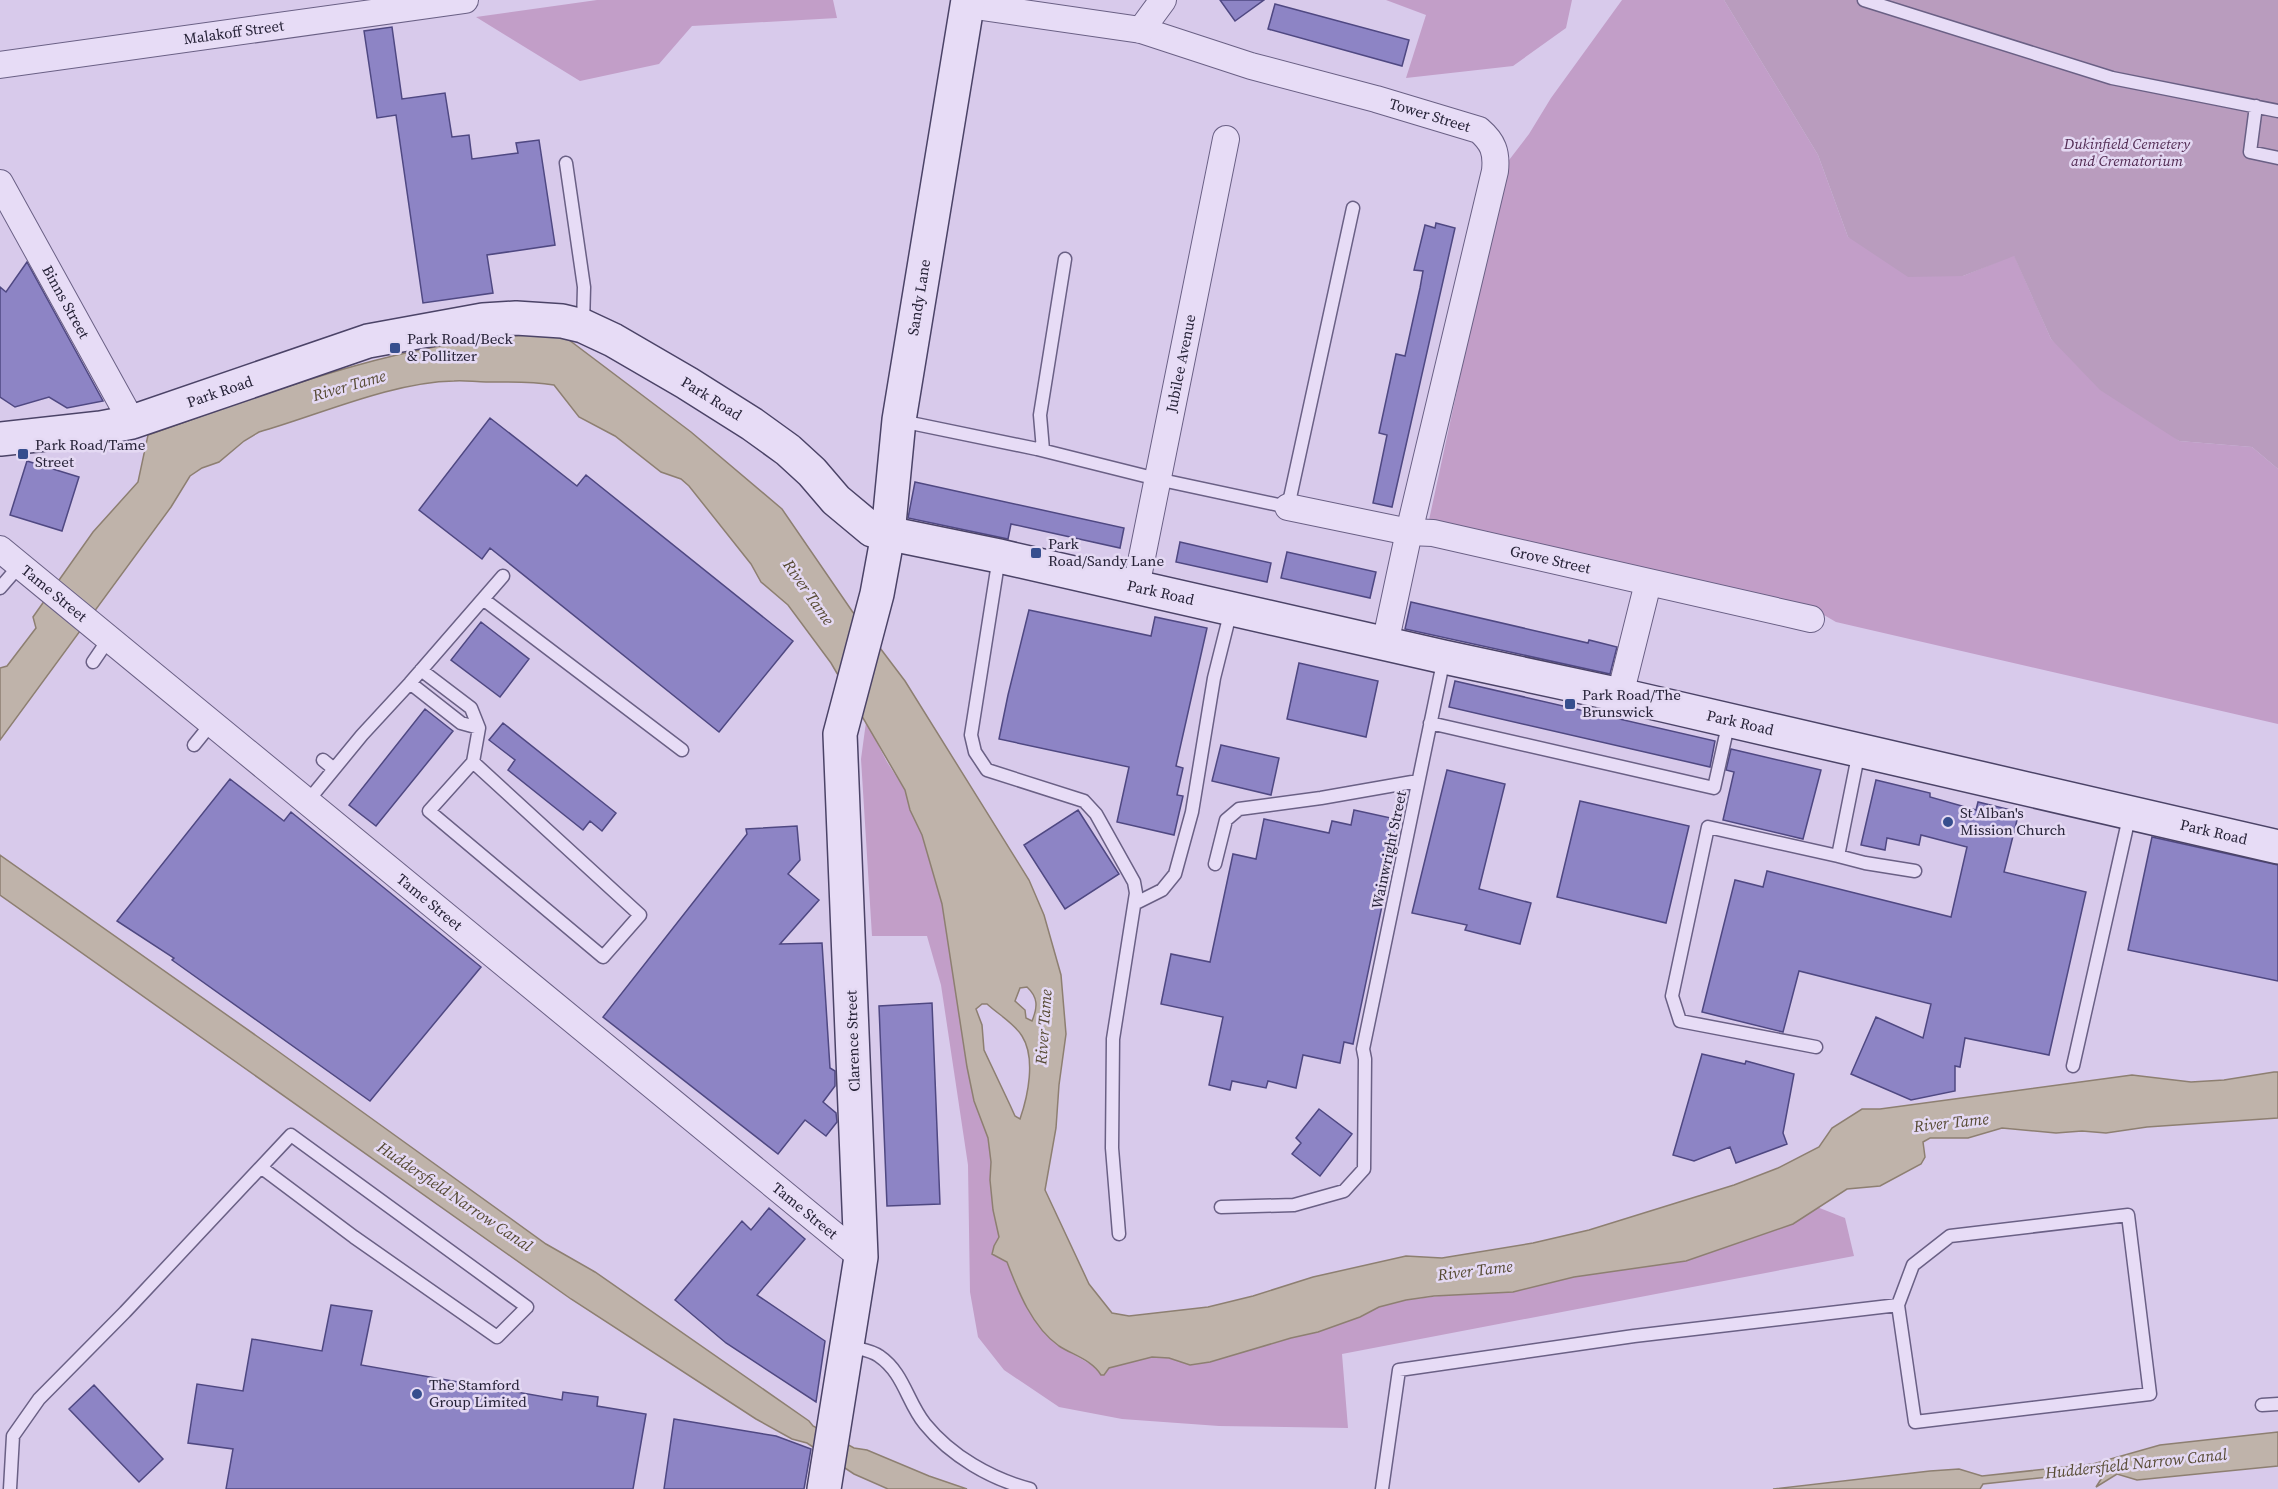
<svg xmlns="http://www.w3.org/2000/svg" width="2278" height="1489" viewBox="0 0 2278 1489" font-family="'Source Serif 4',serif">
<rect width="100%" height="100%" fill="#d8caeb"/>
<!-- green -->
<path fill="#c29ec8" d="M597,0H833L837,18L692,26L659,64L580,81L476,17Z
M1386,0H1572L1566,28L1513,66L1406,78L1426,15Z
M1622,0H1724L1818,155L1848,237L1963,276L2014,255L2051,339L2179,441L2252,447L2278,469V724L1836,622L1817,611L1429,520L1506,164L1529,134L1551,98Z
M866,722L887,762L905,790L910,810L922,835L942,904L967,1067L974,1101L988,1138L991,1162L990,1180L993,1210L1000,1237L994,1246L1000,1257L1007,1261L1016,1286L1045,1334L1059,1346L1097,1368L1104,1375L1109,1368L1152,1357L1169,1358L1190,1365L1210,1362L1291,1338L1318,1332L1360,1317L1379,1307L1406,1300L1550,1283L1574,1277L1686,1261L1793,1224L1817,1207L1845,1218L1854,1256L1342,1354L1348,1428L1219,1426L1122,1419L1059,1407L1004,1370L978,1337L970,1292L968,1165L941,985L927,936H872L861,759Z"/>
<!-- cemetery -->
<path fill="#b99cbe" d="M1724,0H2278V469L2252,447L2179,441L2100,390L2051,339L2014,256L1963,276L1908,277L1848,237L1818,155Z"/>
<!-- water -->
<path fill="#bfb3aa" stroke="#8d7f71" stroke-width="1.5" fill-rule="evenodd" d="M526,335L565,337L691,432L782,509L852,611L905,681L1029,880L1044,915L1061,975L1066,1034L1059,1085L1056,1128L1045,1190L1089,1284L1112,1313L1129,1316L1208,1307L1253,1296L1313,1277L1406,1256L1442,1258L1533,1243L1589,1230L1734,1185L1778,1168L1819,1147L1832,1128L1862,1109H1880L2132,1075L2191,1082L2224,1080L2274,1072H2278V1118L2147,1127L2106,1133L2082,1131L2056,1133L2002,1128L1968,1138H1930L1923,1142L1925,1157L1921,1164L1880,1186L1847,1189L1793,1224L1686,1261L1574,1277L1513,1292L1434,1296L1406,1300L1379,1307L1360,1317L1318,1332L1291,1338L1210,1362L1190,1365L1169,1358L1152,1357L1109,1368L1104,1375H1101C1092,1360 1073,1355 1059,1346C1032,1327 1018,1291 1007,1262L992,1254L994,1246L999,1237L993,1210L990,1180L991,1162L988,1138L974,1101L967,1067L942,904L922,835L910,810L905,790L831,663L788,605L761,582L751,564L689,486L681,479L661,472L615,436L579,417L554,385C529,381 511,382 486,382C475,382 464,380 454,381C392,382 319,415 259,432L244,441L219,462L202,468L190,476L171,507L0,740V668L7,666L36,628L33,617L93,532L138,482L148,435C273,391 392,344 526,335ZM1027,987C1038,997 1038,1007 1032,1021L1026,1018L1025,1010L1015,1001L1020,988ZM982,1004H987C998,1014 1015,1024 1022,1036C1036,1058 1028,1096 1020,1119L1015,1116L1010,1105L984,1050L982,1025L976,1009Z
M0,855L268,1044L546,1244L595,1272L809,1421L813,1426L854,1448L867,1450L929,1476L967,1489H888L854,1474L807,1443L792,1439L756,1419L571,1299L0,895Z
M2278,1432V1466L2137,1480L2117,1474L2096,1487L2105,1473L2096,1472L1983,1484L1980,1489H1773L1930,1471L1959,1469L1982,1476L2093,1464L2160,1445Z"/>
<!-- building -->
<path fill="#8d84c5" stroke="#4f4882" stroke-width="1.5" d="M1220,0H1264L1235,21Z
M1275,4L1409,40L1402,66L1268,29Z
M392,27L402,99L445,93L452,137L469,135L472,159L518,153L516,143L539,140L555,245L487,255L493,293L423,303L396,115L377,118L364,31Z
M1436,223L1455,228L1392,507L1373,503L1387,435L1379,433L1396,354L1405,356L1420,288L1423,271L1414,270L1425,225L1435,228Z
M27,262L103,401L67,408L49,397L15,407L0,397V287L6,292Z
M490,418L577,486L586,475L793,641L719,732L490,548L482,559L419,510Z
M27,461L79,477L62,531L10,515Z
M915,482L1124,528L1120,548L1011,524L1008,539L908,518Z
M1180,542L1271,563L1267,582L1176,562Z
M1287,552L1376,572L1370,598L1281,578Z
M1411,602L1588,643L1589,640L1617,647L1610,674L1405,629Z
M1029,610L1151,636L1155,617L1207,628L1176,766L1183,768L1177,795L1183,796L1174,835L1117,822L1129,767L999,739L1008,695Z
M481,622L529,659L500,697L451,660Z
M1299,663L1378,681L1366,737L1287,719Z
M1455,681L1715,741L1710,767L1449,707Z
M425,709L453,731L376,826L349,805Z
M503,723L616,813L602,831L590,821L583,830L508,770L515,760L489,740Z
M1221,745L1279,758L1271,795L1212,781Z
M1731,749L1821,770L1803,839L1723,820L1734,772L1726,770Z
M1447,770L1505,784L1479,889L1531,903L1520,944L1465,930L1467,925L1412,913Z
M230,779L284,821L291,812L481,967L370,1101L172,960L174,958L117,921Z
M1876,780L1930,793V797L1976,810L1978,802L2019,812L2004,872L2086,892L2049,1055L1965,1038L1960,1067L1955,1066V1091L1911,1100L1851,1074L1876,1017L1923,1038L1931,1004L1799,971L1783,1032L1702,1012L1735,880L1763,887L1767,871L1951,917L1967,847L1921,835L1919,845L1887,838L1885,850L1861,845Z
M1580,801L1689,826L1666,923L1557,897Z
M1078,810L1119,874L1065,909L1024,845Z
M1354,810L1400,820L1353,1044L1344,1042L1340,1063L1303,1055L1296,1088L1268,1081L1266,1088L1232,1081L1230,1090L1209,1085L1223,1017L1161,1004L1171,954L1210,962L1233,854L1256,859L1264,819L1329,833L1332,821L1351,825Z
M797,826L800,860L788,874L819,900L780,944L822,943L830,1068L835,1071V1086L823,1102L836,1113L837,1122L826,1136L805,1120L778,1154L603,1017L747,834L746,829Z
M2152,837L2278,865V981L2128,950Z
M932,1003L940,1204L887,1206L879,1006Z
M1702,1054L1745,1064L1746,1061L1794,1074L1783,1133L1787,1144L1736,1163L1730,1147L1694,1161L1673,1155Z
M1319,1109L1352,1134L1320,1176L1292,1154L1301,1143L1296,1138Z
M769,1208L805,1239L757,1295L825,1341L816,1402L726,1343L675,1300L742,1221L751,1230Z
M331,1305L372,1311L361,1365L562,1400L563,1392L598,1397L597,1406L646,1414L633,1489H226L233,1449L188,1443L197,1384L243,1391L252,1339L322,1351Z
M94,1385L163,1459L139,1482L69,1409Z
M674,1419L776,1436L811,1449L804,1489H664Z"/>
<g fill="none" stroke-linecap="round" stroke-linejoin="round">
<defs>
<path id="lane" d="M1864,0L2112,78L2278,111
M2256,106L2250,152L2278,158
M566,163L584,287L583,325
M901,421L1037,449L1157,479L1288,507L1353,208
M1043,450L1040,415L1065,259
M999,557L971,735L975,752L987,770L1084,801L1096,814L1134,882L1136,893L1113,1039L1112,1148L1119,1234
M0,588L20,565
M483,599L682,750
M93,662L108,640
M421,670L471,708L479,728L473,762L640,915L603,957L429,811L473,762
M410,683L461,723L479,728
M1430,723L1714,788L1729,721
M194,745L211,724
M323,760L334,769
M307,802L362,735L410,683L503,576
M1838,856L1865,863L1915,871
M1215,864L1226,820L1239,809L1321,798L1418,781
M1136,903L1162,890L1175,874L1192,812L1214,678L1231,610
M1816,1047L1680,1021L1672,996L1708,827L1838,856L1859,751
M2073,1066L2130,813
M1221,1207L1294,1205L1344,1191L1364,1169L1365,1059L1363,1049L1444,658
M2128,1215L2150,1394L1915,1422L1898,1305L1913,1265L1950,1236Z
M849,1346C858,1349 871,1350 879,1356C904,1373 907,1402 925,1424C951,1456 991,1479 1030,1489
M2262,1405L2278,1404
M10,1489L13,1436L39,1399L125,1312L291,1135L527,1307L497,1337L354,1237L262,1168
M1382,1489L1399,1370L1634,1336L1898,1305"/>
<g id="street">
<path id="s1" d="M968,5L1141,30L1251,66L1376,99L1479,130C1493,142 1497,152 1495,171L1409,532L1385,644"/>
<path d="M1141,30L1163,0"/>
<path id="s2" d="M0,65L465,0"/>
<path id="s3" d="M0,183L132,422"/>
<path id="s4" d="M1288,507L1409,532L1433,533L1811,619"/>
<path id="s5" d="M0,549L861,1257"/>
<path id="s6" d="M1136,587L1226,139"/>
<path d="M1620,695L1648,583"/>
</g>
<g id="secondary">
<path id="s7" d="M0,439L101,428L132,422L368,341L483,320L516,318L562,321L583,326L613,340L687,383L752,424L788,450L812,472L836,500L872,530L999,556L1444,657L1620,695L2278,847"/>
<path id="s8" d="M824,1489L861,1257L840,734L877,594L888,534L899,420L968,0"/>
</g>
</defs>
<!-- lane casing -->
<use href="#lane" stroke="#6a6085" stroke-width="15"/>
<!-- street casing -->
<use href="#street" stroke="#6a6085" stroke-width="28"/>
<!-- secondary casing -->
<use href="#secondary" stroke="#4b4367" stroke-width="36"/>
<!-- lane -->
<use href="#lane" stroke="#e7dcf6" stroke-width="12"/>
<!-- street -->
<use href="#street" stroke="#e7dcf6" stroke-width="26"/>
<!-- secondary -->
<use href="#secondary" stroke="#e7dcf6" stroke-width="33"/>
</g>
<!-- markers -->
<g fill="#364e8e" stroke="#e4d9f3" stroke-width="2">
<rect x="389" y="342" width="12" height="12" rx="3"/>
<rect x="17" y="448" width="12" height="12" rx="3"/>
<rect x="1030" y="547" width="12" height="12" rx="3"/>
<rect x="1564" y="698" width="12" height="12" rx="3"/>
<circle cx="1948" cy="822" r="6"/>
<circle cx="417" cy="1394" r="6"/>
</g>
<g text-anchor="middle" stroke-width="5" stroke-linejoin="round" paint-order="stroke">
<!-- street labels -->
<g font-size="15" fill="#262237" stroke="#e4d9f3">
<text dy="5" stroke="none"><textPath href="#s2" startOffset="236">Malakoff Street</textPath></text>
<text dy="5" stroke="none"><textPath href="#s1" startOffset="476">Tower Street</textPath></text>
<text dy="5" stroke="none"><textPath href="#s8" startOffset="1203">Sandy Lane</textPath></text>
<text dy="5" stroke="none"><textPath href="#s3" startOffset="136">Binns Street</textPath></text>
<text dy="5" stroke="none"><textPath href="#s6" startOffset="228">Jubilee Avenue</textPath></text>
<text dy="5" stroke="none"><textPath href="#s7" startOffset="226">Park Road</textPath></text>
<text dy="5" stroke="none"><textPath href="#s7" startOffset="748">Park Road</textPath></text>
<text dy="5" stroke="none"><textPath href="#s4" startOffset="268">Grove Street</textPath></text>
<text dy="5" stroke="none"><textPath href="#s7" startOffset="1252">Park Road</textPath></text>
<text dy="5" stroke="none"><textPath href="#s5" startOffset="70">Tame Street</textPath></text>
<text dy="5" stroke="none"><textPath href="#s7" startOffset="1846">Park Road</textPath></text>
<text dy="5" stroke="none"><textPath href="#s7" startOffset="2332">Park Road</textPath></text>
<text transform="translate(1389 850) rotate(-78)" y="5">Wainwright Street</text>
<text dy="5" stroke="none"><textPath href="#s5" startOffset="556">Tame Street</textPath></text>
<text transform="translate(853 1041) rotate(-92)" y="5">Clarence Street</text>
<text dy="5" stroke="none"><textPath href="#s5" startOffset="1042">Tame Street</textPath></text>
</g>
<!-- park labels -->
<g font-size="15" font-style="italic" fill="#512a52" stroke="#e4d9f3">
<text x="2127" y="149">Dukinfield Cemetery<tspan x="2127" dy="17">and Crematorium</tspan></text>
</g>
<!-- poi labels -->
<g font-size="15" fill="#262237" stroke="#e4d9f3" text-anchor="start">
<text x="407" y="344">Park Road/Beck<tspan x="407" dy="17">&amp; Pollitzer</tspan></text>
<text x="35" y="450">Park Road/Tame<tspan x="35" dy="17">Street</tspan></text>
<text x="1048" y="549">Park<tspan x="1048" dy="17">Road/Sandy Lane</tspan></text>
<text x="1582" y="700">Park Road/The<tspan x="1582" dy="17">Brunswick</tspan></text>
<text x="1960" y="818">St Alban's<tspan x="1960" dy="17">Mission Church</tspan></text>
<text x="429" y="1390">The Stamford<tspan x="429" dy="17">Group Limited</tspan></text>
</g>
<!-- water labels -->
<g font-size="16" font-style="italic" fill="#564a33" stroke="#e4d9f3">
<text transform="translate(349 385) rotate(-16)" y="6">River Tame</text>
<text transform="translate(809 592) rotate(55)" y="6">River Tame</text>
<text transform="translate(1043 1027) rotate(-86)" y="6">River Tame</text>
<text transform="translate(1951 1122) rotate(-6)" y="6">River Tame</text>
<text transform="translate(455 1196) rotate(34)" y="6">Huddersfield Narrow Canal</text>
<text transform="translate(1475 1270) rotate(-7)" y="6">River Tame</text>
<text transform="translate(2136 1463) rotate(-6)" y="6">Huddersfield Narrow Canal</text>
</g>
</g>
</svg>
